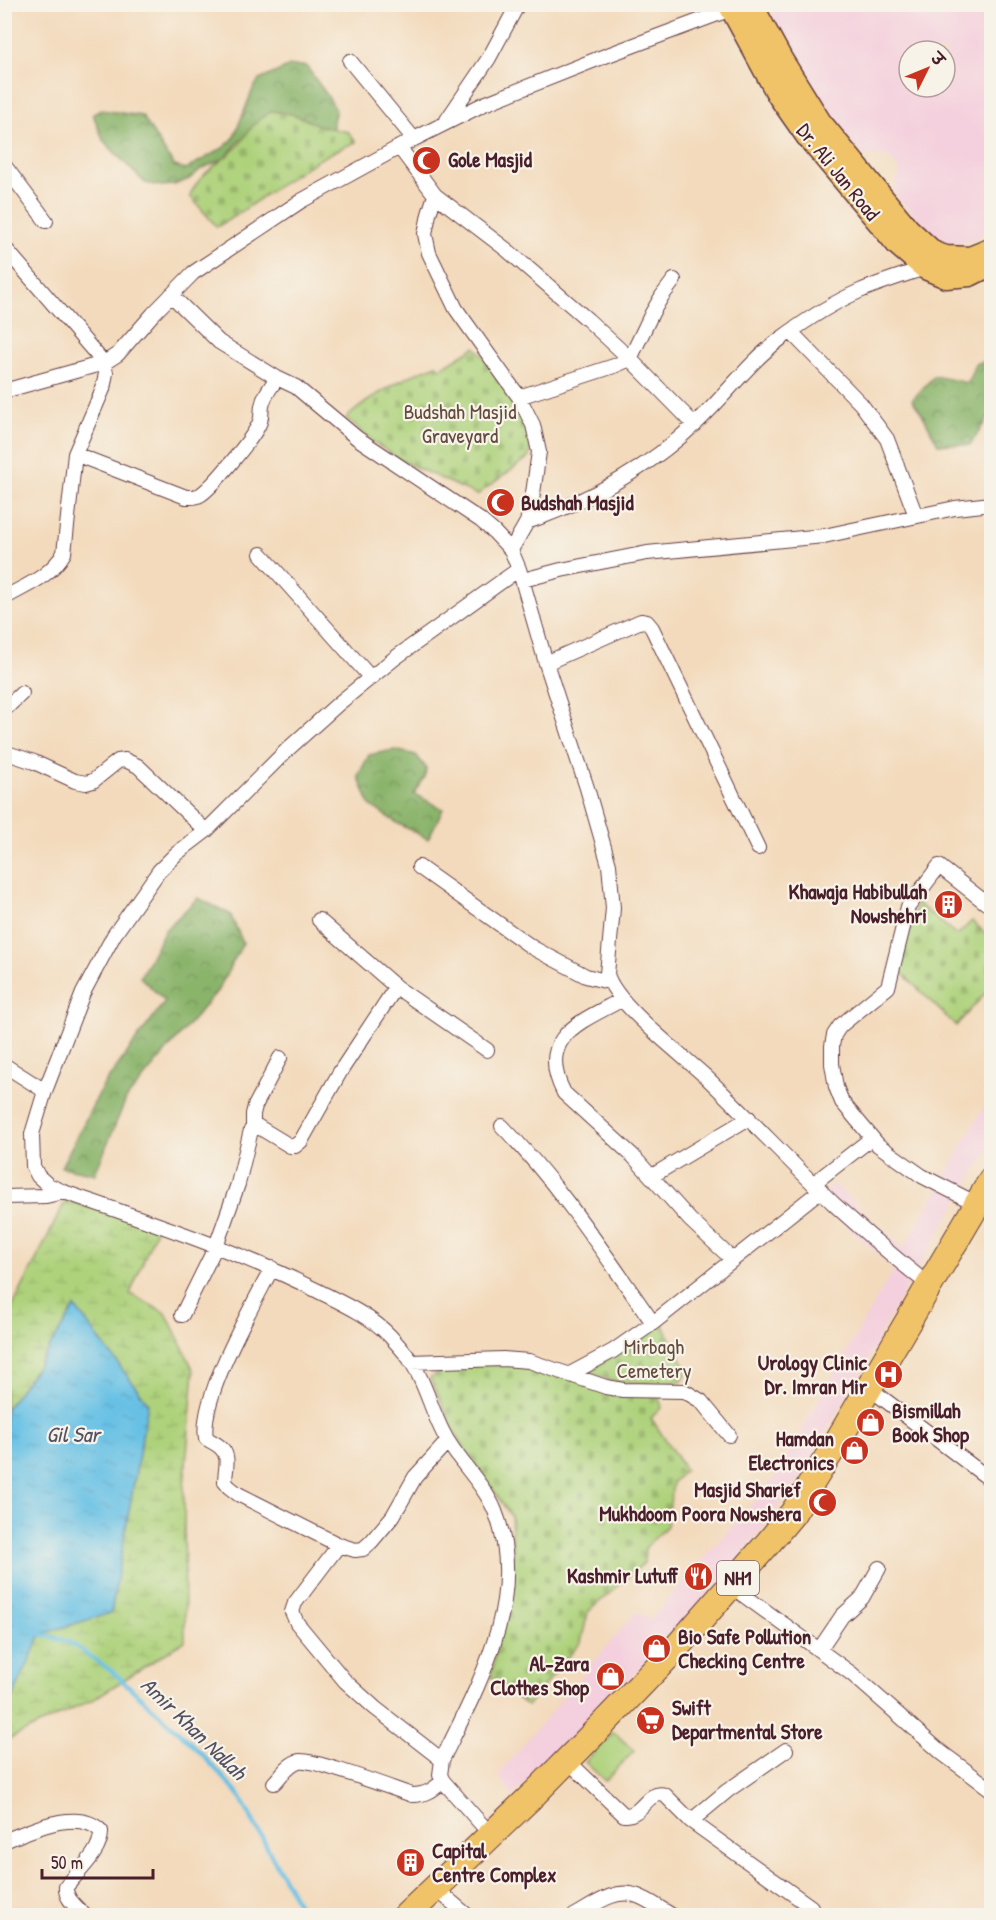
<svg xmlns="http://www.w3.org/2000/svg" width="996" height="1920" viewBox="0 0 996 1920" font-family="'Patrick Hand','Playpen Sans Deva',sans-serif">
<defs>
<pattern id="forest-crowns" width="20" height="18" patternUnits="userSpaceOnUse" patternTransform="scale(1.5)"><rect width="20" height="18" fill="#8ab46b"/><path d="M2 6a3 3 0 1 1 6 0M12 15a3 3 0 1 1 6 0" fill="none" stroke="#739258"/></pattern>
<pattern id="wetland-marsh" width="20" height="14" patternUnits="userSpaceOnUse" patternTransform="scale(1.5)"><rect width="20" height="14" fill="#aed27b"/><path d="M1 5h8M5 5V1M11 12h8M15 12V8" fill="none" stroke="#97b46a"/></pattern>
<pattern id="cemetery-stones" width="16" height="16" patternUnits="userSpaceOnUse" patternTransform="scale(1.5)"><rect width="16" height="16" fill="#aed27b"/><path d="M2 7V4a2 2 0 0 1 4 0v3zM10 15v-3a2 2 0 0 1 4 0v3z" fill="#97b46a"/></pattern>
<pattern id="water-ripples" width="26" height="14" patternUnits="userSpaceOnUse" patternTransform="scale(1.5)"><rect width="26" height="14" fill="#68c1e5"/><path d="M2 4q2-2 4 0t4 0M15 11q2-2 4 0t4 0" fill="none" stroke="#5ca5c5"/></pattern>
</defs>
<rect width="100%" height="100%" fill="#f7f3e8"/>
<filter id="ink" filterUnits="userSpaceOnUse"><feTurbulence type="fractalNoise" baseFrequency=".0167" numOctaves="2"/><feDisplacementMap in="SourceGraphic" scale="12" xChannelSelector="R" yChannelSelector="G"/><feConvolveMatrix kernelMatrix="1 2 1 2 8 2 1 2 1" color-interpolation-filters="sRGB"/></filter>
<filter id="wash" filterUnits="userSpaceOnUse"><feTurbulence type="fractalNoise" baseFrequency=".008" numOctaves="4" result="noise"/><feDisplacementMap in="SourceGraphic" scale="24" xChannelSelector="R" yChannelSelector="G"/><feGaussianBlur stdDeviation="1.35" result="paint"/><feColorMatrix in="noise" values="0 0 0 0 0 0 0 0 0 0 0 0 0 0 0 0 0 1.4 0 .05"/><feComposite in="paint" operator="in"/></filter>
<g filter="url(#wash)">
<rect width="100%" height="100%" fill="#f3dabc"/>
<!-- built -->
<path fill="#f4cfdd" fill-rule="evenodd" d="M775,5H991V228L973,240L949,244L931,231L899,200L893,191L900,171L888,157L863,155L842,132L780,34L773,17ZM909,51H945V87H909Z
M991,1094V1145L886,1322L861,1375L835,1415L805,1472L728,1572L655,1654L512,1796L498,1774L637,1611L650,1620L773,1480L894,1269L817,1199L834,1183L904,1249Z"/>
<!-- green -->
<path fill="#aed27b" stroke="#7c7853" stroke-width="1.5" d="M614,1732L634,1751L605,1781L585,1762Z"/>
<!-- forest -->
<path fill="url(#forest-crowns)" stroke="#6a6a4b" stroke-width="1.5" d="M290,66H306L327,95L336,110L333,121V144L251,143L240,140L225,158L201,169L189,179L174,185L162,186L145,183L117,155L103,140L93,114L101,110L142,116L174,166L186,169L223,148L233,139L253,89L259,80Z
M991,360V413L970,445L938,444L921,412L912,400L934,376L968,383L975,364Z
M394,750L416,755L426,768L425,777L414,794L443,809L428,839L397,823L370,805L358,776L369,755Z
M198,898L230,914L243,943L218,990L126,1099L95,1174L61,1167L103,1086L165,1001L140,977L165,930Z"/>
<!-- wetland -->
<path fill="url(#wetland-marsh)" stroke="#7c7853" stroke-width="1.5" d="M66,1200L157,1227L130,1294L166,1313L194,1371L184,1487L185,1641L92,1700L5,1741V1319L11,1310Z"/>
<!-- cemetery -->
<path fill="url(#cemetery-stones)" stroke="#7c7853" stroke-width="1.5" d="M271,111L292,114L321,126L348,132L356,142C305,161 264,199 217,227L190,196C199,172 222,163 239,145C244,139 247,132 253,126C258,120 265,116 271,111Z
M475,347C494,368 526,411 532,439C533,445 530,451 529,457L477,495L402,461L373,442L346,418C374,394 403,377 437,365L441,368Z
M917,903L957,935L972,921L991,938V987L956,1026L898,969Z
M662,1323L688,1371L681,1382L659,1384L612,1381L588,1371Z
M512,1362L657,1393L662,1407L651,1418L685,1470L673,1482L667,1526L645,1548L644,1563L588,1612L581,1642L527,1706L491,1677L513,1558L511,1516L457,1437L430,1378L450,1364Z"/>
<!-- water -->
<path fill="url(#water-ripples)" stroke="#597088" stroke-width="1.5" d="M75,1307L148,1403L111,1613L41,1634L13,1697L5,1702V1410L36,1368Z"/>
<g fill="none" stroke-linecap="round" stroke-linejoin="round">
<!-- stream -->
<path stroke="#68c1e5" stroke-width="4.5" d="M41,1634L69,1642L113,1672L193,1745L238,1793L304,1916"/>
</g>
</g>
<g filter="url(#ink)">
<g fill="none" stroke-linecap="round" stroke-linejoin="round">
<defs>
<path id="street" d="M350,61L414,139
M447,120L489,58L518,4
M399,147L435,195L507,250L588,320L630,359L695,425
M4,165L46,221
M435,195L429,214L425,234L429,253L456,309L519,397L533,425L539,452L532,500L527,522L511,550
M4,247L104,363L106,373L103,389L75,454L64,553C51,576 27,585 4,598
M171,295L219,342L277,378L296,387L357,438L480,520L494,532L511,550L519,569L546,663L587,788L609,865L613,908L607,974C615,1004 680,1053 705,1076C749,1118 791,1163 835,1205C866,1233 897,1260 929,1285
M791,332L861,404L887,439L916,516
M4,391L104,363L118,354L153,314L193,273L301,201L414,139L484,104L605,56L731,9
M519,397L614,366L630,359L652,313L662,296L674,280
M75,454L186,497C192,497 195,498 200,495C212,488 253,438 259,424C262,419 261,412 262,406C264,395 271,387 277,378
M527,522C588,501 647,469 695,424C724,398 747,364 779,340C802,323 834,302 860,291C881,282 904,275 925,268
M261,554L371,678
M523,580L561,570L647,553L824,536L955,508L992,504
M546,663L641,621L647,622L652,628L758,848
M4,710L22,693
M4,752L34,762L75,781L86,783L93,781L118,761L125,760L138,766L206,831
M419,867L533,948L586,976L609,982
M319,920L396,987L487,1050
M621,1000C581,1022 535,1037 564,1093L633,1156L690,1220L732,1259
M4,1065L45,1091
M502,1126C560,1185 605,1255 653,1323
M253,1127V1114L255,1106L280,1058
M652,1176L749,1118
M814,1183L872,1138
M4,1197L46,1196L64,1192
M977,1204L922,1176L878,1145L842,1102L836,1087L832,1064V1046L834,1035L840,1026L888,987L908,907L939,866L986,903L992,894
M272,1268C252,1307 199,1398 206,1438C211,1442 216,1443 220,1447C231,1456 225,1469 225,1482L229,1487L238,1494L339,1545L355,1550L363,1549L371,1542L393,1516L415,1477L447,1442
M182,1315L216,1246L238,1184L251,1130L257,1126L290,1146H295L301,1141L340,1072L396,987
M411,1362L503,1359L529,1361L606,1387L623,1390L684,1391L701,1401L729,1435
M570,1374L613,1351L653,1323L821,1190
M869,1388L992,1481
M339,1545L295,1603L292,1612L297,1623L345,1681L375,1708L442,1760
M731,1586L852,1674L942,1753L992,1790
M819,1650L842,1616L862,1598L879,1568
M567,1760L624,1815C642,1817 647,1789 665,1795L691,1821L811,1907
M274,1783C281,1776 289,1763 299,1761C311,1758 394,1789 412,1795C426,1795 433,1790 443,1781
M691,1821L727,1791L786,1750
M491,1835L443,1781L440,1775L442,1760C479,1684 529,1596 495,1511C484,1485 463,1466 449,1443C433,1419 427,1385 411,1361C405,1352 397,1344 390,1336C371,1316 342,1303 318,1291C236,1250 150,1222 64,1192L48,1185L38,1176L33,1166L32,1134L45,1091L83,993L114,935L159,871L176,854L206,831L288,749L338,704L395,658L519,569
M4,1841C30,1831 78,1807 101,1831C102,1852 78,1871 66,1887C65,1899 77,1907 85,1916
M435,1888L468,1916
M574,1916C593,1906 614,1888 635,1895C648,1899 661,1909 673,1916"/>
<path id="primary" d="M729,4L779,96L807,136L898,245L925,268L946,277L970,275L992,264
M751,4L781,59L820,122L908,229L934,253L946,257L970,258L992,249"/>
<path id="highway" d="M406,1916L535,1793L601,1726L675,1649L769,1542L793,1513L837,1442L992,1179"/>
</defs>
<!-- street casing -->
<use href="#street" stroke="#633b41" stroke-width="16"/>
<!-- primary casing -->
<use href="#primary" stroke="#633b41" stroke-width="25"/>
<!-- highway casing -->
<use href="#highway" stroke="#633b41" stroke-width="28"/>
<!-- street -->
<use href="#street" stroke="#fff" stroke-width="14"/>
<!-- primary -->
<use href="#primary" stroke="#f0c369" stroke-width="22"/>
<!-- highway -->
<use href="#highway" stroke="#f0c369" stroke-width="26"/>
</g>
</g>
<!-- icons -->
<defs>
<symbol id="mosque-disc" viewBox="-11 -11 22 22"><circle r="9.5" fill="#c8321e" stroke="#f7f3e8"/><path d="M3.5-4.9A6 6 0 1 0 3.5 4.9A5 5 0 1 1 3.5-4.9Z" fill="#fff"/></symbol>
<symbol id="building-disc" viewBox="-11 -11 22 22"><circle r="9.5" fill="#c8321e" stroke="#f7f3e8"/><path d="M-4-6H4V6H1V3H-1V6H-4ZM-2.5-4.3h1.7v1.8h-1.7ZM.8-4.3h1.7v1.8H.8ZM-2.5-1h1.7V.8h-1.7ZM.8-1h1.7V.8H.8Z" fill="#fff"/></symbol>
<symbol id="hospital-disc" viewBox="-11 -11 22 22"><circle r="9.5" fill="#c8321e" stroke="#f7f3e8"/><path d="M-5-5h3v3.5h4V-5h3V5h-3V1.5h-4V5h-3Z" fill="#fff"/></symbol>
<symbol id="shop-disc" viewBox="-11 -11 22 22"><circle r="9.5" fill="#c8321e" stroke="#f7f3e8"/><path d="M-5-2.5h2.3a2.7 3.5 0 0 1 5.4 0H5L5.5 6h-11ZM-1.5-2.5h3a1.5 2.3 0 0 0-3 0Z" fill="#fff"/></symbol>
<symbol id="restaurant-disc" viewBox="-11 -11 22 22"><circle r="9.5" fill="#c8321e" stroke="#f7f3e8"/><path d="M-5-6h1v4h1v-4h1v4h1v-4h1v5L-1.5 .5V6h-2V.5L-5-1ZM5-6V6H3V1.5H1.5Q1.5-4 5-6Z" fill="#fff"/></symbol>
<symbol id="supermarket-disc" viewBox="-11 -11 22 22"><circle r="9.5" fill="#c8321e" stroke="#f7f3e8"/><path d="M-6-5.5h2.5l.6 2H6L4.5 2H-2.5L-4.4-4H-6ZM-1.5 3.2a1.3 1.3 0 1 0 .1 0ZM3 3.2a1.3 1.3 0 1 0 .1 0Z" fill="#fff"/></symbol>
</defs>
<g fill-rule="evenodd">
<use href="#mosque-disc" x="410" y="144" width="33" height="33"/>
<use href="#mosque-disc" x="484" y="486" width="33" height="33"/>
<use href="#building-disc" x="932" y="888" width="33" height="33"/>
<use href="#hospital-disc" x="872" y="1358" width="33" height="33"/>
<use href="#shop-disc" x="854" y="1406" width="33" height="33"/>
<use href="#shop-disc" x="838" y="1434" width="33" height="33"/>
<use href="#mosque-disc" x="806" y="1486" width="33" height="33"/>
<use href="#restaurant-disc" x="682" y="1560" width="33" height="33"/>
<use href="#shop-disc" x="640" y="1632" width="33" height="33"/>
<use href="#shop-disc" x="594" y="1660" width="33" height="33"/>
<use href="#supermarket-disc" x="634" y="1704" width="33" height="33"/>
<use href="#building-disc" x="394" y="1846" width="33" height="33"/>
</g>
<g text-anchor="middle" stroke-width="4.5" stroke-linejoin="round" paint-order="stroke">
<!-- shield labels -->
<rect fill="#f7f3e8" stroke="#7e5f64" stroke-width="1.5" x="717" y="1561" width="42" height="34" rx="4.5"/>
<g font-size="20" font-weight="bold" fill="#4a1f2b">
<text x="738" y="1585">NH1</text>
</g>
<!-- poi labels -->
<g font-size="21" font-weight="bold" fill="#4a1f2b" stroke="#f7f3e8" text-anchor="start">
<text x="448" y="167">Gole Masjid</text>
<text x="521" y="510">Budshah Masjid</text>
<text x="927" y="899" text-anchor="end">Khawaja Habibullah<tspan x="927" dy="24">Nowshehri</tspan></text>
<text x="867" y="1370" text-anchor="end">Urology Clinic<tspan x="867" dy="24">Dr. Imran Mir</tspan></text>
<text x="892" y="1418">Bismillah<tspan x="892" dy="24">Book Shop</tspan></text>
<text x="834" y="1446" text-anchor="end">Hamdan<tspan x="834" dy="24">Electronics</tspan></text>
<text x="801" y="1497" text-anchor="end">Masjid Sharief<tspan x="801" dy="24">Mukhdoom Poora Nowshera</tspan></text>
<text x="678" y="1583" text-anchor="end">Kashmir Lutuff</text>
<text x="678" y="1644">Bio Safe Pollution<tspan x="678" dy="24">Checking Centre</tspan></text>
<text x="589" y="1671" text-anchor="end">Al-Zara<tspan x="589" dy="24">Clothes Shop</tspan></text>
<text x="672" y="1715">Swift<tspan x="672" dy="24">Departmental Store</tspan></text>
<text x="432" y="1858">Capital<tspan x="432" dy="24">Centre Complex</tspan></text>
</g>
<!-- street labels -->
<g font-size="21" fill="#4a1f2b" stroke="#f7f3e8">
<text transform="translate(838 172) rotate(51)" y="7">Dr. Ali Jan Road</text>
</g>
<!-- park labels -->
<g font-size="21" fill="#634c3f" stroke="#f7f3e8">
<text x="460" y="419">Budshah Masjid<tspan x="460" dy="24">Graveyard</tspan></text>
<text x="654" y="1354">Mirbagh<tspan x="654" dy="24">Cemetery</tspan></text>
</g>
<!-- water labels -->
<g font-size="22" font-style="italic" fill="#535063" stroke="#f7f3e8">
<text x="73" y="1442">Gil Sar</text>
<text transform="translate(194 1728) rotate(44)" y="8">Amir Khan Nallah</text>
</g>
</g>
<!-- margin -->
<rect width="996" height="1920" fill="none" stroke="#f7f3e8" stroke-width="24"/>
<!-- north arrow -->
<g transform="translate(927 69) rotate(47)"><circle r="28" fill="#f7f3e8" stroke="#b29e9c" stroke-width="1.5"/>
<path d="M0-4.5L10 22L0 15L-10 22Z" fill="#c8321e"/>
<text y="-9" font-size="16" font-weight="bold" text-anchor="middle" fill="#4a1f2b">उ</text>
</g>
<!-- scale -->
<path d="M42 1869v9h111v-9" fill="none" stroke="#4a1f2b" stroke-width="3"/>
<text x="51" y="1869" font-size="18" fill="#4a1f2b" stroke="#f7f3e8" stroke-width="4.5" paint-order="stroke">50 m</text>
</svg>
